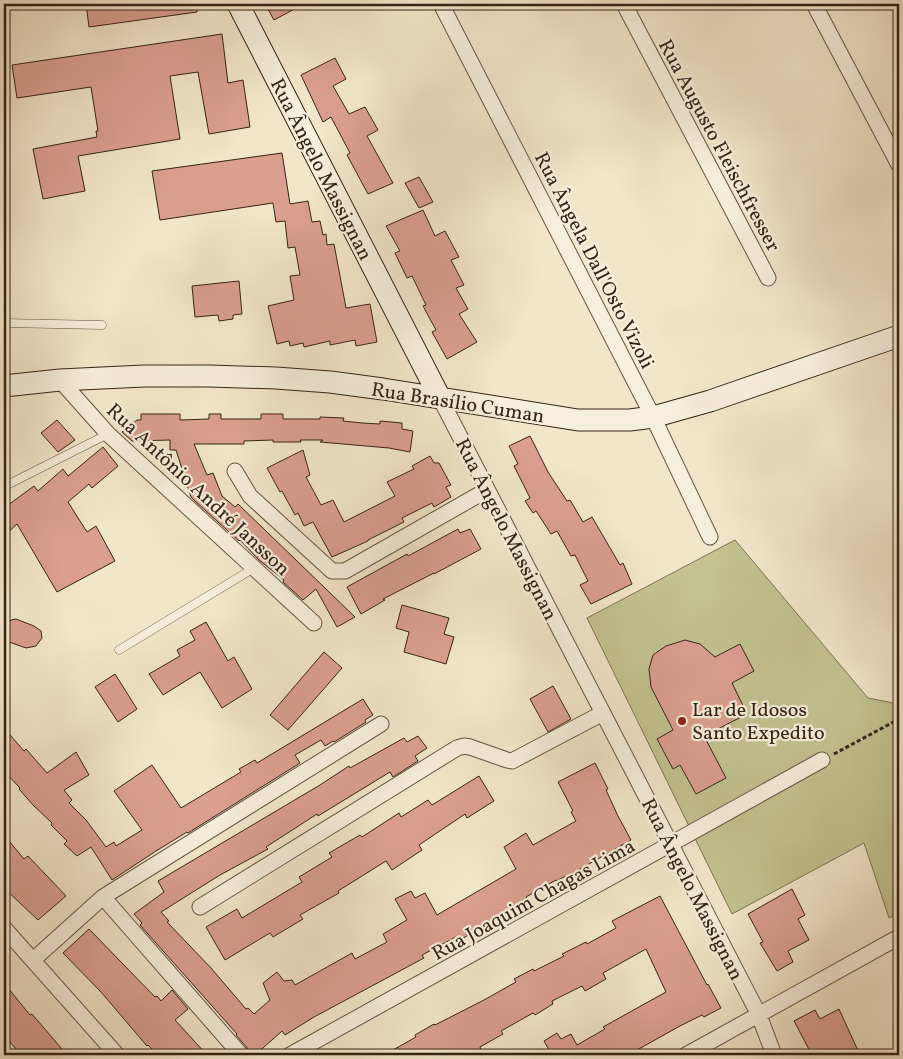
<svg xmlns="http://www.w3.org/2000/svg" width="903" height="1059" viewBox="0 0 903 1059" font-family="Vollkorn,serif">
<rect width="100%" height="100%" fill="#f2e6ca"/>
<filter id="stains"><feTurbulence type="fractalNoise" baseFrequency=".004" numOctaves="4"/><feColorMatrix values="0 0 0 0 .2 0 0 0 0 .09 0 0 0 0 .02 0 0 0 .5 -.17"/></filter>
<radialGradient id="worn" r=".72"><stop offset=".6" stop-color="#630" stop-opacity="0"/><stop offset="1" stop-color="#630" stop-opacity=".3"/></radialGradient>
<!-- green -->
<path fill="#c3c291" stroke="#7c7254" d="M735,540L868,698L899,704V914L889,918L864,843L732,914L587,618Z"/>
<!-- building -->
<path fill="#db9f90" stroke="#352317" d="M86,4H197V12L89,27Z
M265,4H304L274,20Z
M222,34L228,83L243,80L250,127L209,134L198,72L170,76L180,139L78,156L85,191L43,199L33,149L97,137L96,131H98L91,87L17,98L12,65Z
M335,58L346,79L333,86L349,114L365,107L378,130L367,136L393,183L368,194L347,155L350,153L331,117L323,122L301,75Z
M282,153L290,204L308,201L312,222L320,221L323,235L326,234L327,245L334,244L346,308L370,304L377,342L356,346L355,340L330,345V341L304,347L303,343L290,346L289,341L277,344L268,306L294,300L290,276L300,275L295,247L288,248L285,221L276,222L273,203L160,220L152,171Z
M419,177L433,202L419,208L405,183Z
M423,210L435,236L445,231L459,257L451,260L464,285L456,288L468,309L459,314L477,342L447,359L432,332L436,330L423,306L426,305L412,276L407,278L395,253L400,251L386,226Z
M239,281L242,314L233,315V319L219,321L218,315L195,317L192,286Z
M141,414H180V420L209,419V414H221V419H261V414H283V419H320V417L344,418L343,421L362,423L380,424V421L402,423V429L413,431L410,452L389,448L320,442L323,440H300L301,442H273V440L244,441V444H194L207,475L213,473L222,496L235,507L238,504L355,617L337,627L316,589L303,600L283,582L284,580L259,560L240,540L239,541L196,502L191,497L176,450H170V440L132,441L122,432L137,420H141Z
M57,420L75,440L58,452L41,433Z
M530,436L548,472L567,501L570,500L583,522L592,517L620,565L623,563L632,584L591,604L580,585L588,581L575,555L571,556L557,531L551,534L536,511L533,513L525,501L530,498L514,466L518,464L509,446Z
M103,447L118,466L92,488L89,484L68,502L87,532L96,526L115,561L57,592L17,524L4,536V508L34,486L38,491L63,469L68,476Z
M303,450L310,475L306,477L321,505L333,500L344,522L395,496L387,482L414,469L412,466L430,456L434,463H439L451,485L446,487L451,497L434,507L432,503L402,518L404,522L368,540V541L332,557L313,522L304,526L298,513L295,515L282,491L280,492L267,468Z
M458,529L460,533L470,529L481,549L434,574V573L383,599L385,600L361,614L347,587L407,554L408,556Z
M402,605L449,618L444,634L454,637L446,664L404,652L409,632L396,628Z
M16,619L34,626L41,631L42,638L36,646L26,648L9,642L4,635L5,627L11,620Z
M206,622L228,661L234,657L252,689L222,708L200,672L163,695L149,674L180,656L177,650L195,640L190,631Z
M685,640L700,644L715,657L740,644L754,671L732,683L747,714L704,736L726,778L696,794L680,765L673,769L657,739L673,730L651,687L649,669L653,655L666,646Z
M324,652L342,668L288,730L270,715Z
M115,674L137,709L118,722L95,687Z
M553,686L571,719L548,732L530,699Z
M363,699L373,715L365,720L366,722L334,742L333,741L325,746L321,740L295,755L300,763L188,833L187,832L156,851L112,880L91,847L77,856L64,844L67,841L51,825L52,823L33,805L19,789L20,788L4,771V728L24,751L26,749L47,773L76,752L89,775L64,790L72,800L69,803L86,820L106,847L114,842L116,846L142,830L114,791L152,765L181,808L241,772L239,769L255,760L257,763Z
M418,736L427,748L415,756L418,761L393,777L390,772L318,816L317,814L266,847L268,849L220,875L161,912L169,921L167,922L211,968L246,1009L248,1008L254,1014L270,1000L263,983L277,972L284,981L292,980L295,985L352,953L355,959L387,942L383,934L407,920L395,899L411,891L415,898L425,893L437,915L516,869L504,847L526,833L533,845L576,821L571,812L573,811L558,782L595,763L608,789L606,790L618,816L631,840L582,868L556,881V880L526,897L527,898L501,914L502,916L458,941L456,937L422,955L424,958L314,1017L285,1035L282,1031L255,1055H250L248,1049L236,1035L237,1034L140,925L142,923L134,914L164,892L158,881L320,785L349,766L350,768L404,738L407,742Z
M479,776L494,801L467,818L465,814L419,845L422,850L392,870L386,861L338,891L339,893L300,915L303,919L273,937L270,933L225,960L206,927L237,909L242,918L302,882L299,877L332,857L329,853L360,835L362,837L399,813L401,817L428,800L432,805Z
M4,835L24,859L28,856L66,896L38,920L4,888Z
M792,889L805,915L798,919L809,940L788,951L793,962L777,971L760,943L763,942L748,914Z
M660,896L707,985L708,984L721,1008L704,1017L702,1015L680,1026L628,1055H552L544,1041L557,1033L561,1039L571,1034L577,1045L605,1029L603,1027L666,992L646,949L603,973L606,979L585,991L582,986L552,1001L553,1004L535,1015L533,1013L501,1031L503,1034L480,1047L481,1050L472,1055H457L453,1049L442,1055H384L416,1037L415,1035L434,1024L435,1025L484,1000L516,982L514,979L533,969L534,971L564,956L562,954L586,942L587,944L616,928L612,921Z
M89,929L155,997L157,996L161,1001L172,990L188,1009L175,1020L207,1055H158L148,1045L147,1046L101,992L63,953Z
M4,983L30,1015L32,1014L67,1055H21L4,1035Z
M839,1009L860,1055H812L794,1021L815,1010L820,1019Z"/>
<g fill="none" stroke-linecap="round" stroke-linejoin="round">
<defs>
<path id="lane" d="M4,323L102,325
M5,486L108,434
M119,650L254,568"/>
<path id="street" d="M441,4L653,417L710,537
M624,4L768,278
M814,4L899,165
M60,380L108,434L314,623
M440,398L759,1015L774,1055
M235,471L250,496L332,571H345L487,490
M103,897L241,1055
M200,907L457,748L464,746L470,747L507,760L512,761L603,713
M4,928L117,1055
M33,960L103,897L381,724
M290,1055L822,760
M686,1055L899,937"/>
<path id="secondary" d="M238,4L440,398
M4,386L60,380L144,376H209L276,378L330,382L383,389L578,420H630L653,417L710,401L899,336"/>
</defs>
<!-- lane casing -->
<use href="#lane" stroke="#645444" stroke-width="9"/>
<!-- street casing -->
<use href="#street" stroke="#645444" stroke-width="17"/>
<!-- secondary casing -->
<use href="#secondary" stroke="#352317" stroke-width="23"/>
<!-- path -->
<path stroke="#352317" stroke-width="3" stroke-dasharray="4 2.5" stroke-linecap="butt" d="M834,754L899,719"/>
<!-- lane -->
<use href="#lane" stroke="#f7efdd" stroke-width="8"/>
<!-- street -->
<use href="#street" stroke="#f7efdd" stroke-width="15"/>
<!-- secondary -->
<use href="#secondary" stroke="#f7efdd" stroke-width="21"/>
</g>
<!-- markers -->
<circle fill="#8f2418" stroke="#f7efdd" stroke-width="2" cx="682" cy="721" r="5"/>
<g text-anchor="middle" stroke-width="4.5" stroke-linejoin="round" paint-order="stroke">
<!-- street labels -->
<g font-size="20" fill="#352317" stroke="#f7efdd">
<text transform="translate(720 145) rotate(62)" y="7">Rua Augusto Fleischfresser</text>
<text transform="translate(322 169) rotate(63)" y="7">Rua Ângelo Massignan</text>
<text transform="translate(595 260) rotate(63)" y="7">Rua Ângela Dall'Osto Vizoli</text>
<text transform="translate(458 402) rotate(9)" y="7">Rua Brasílio Cuman</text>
<text transform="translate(199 489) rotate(43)" y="7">Rua Antônio André Jansson</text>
<text transform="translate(507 529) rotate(63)" y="7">Rua Ângelo Massignan</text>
<text transform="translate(693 889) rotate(63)" y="7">Rua Ângelo Massignan</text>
<text transform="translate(533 899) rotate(-29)" y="7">Rua Joaquim Chagas Lima</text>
</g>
<!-- poi labels -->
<g font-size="20" fill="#352317" stroke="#f7efdd" text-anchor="start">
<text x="692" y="716">Lar de Idosos<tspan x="692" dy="23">Santo Expedito</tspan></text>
</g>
</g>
<!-- margin -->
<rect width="903" height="1059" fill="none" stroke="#f2e6ca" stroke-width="20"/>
<rect x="5" y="5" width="893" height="1049" fill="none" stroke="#352317" stroke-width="2.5"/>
<rect x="10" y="10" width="883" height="1039" fill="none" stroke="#352317"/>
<rect width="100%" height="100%" filter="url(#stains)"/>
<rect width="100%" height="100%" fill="url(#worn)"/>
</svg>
